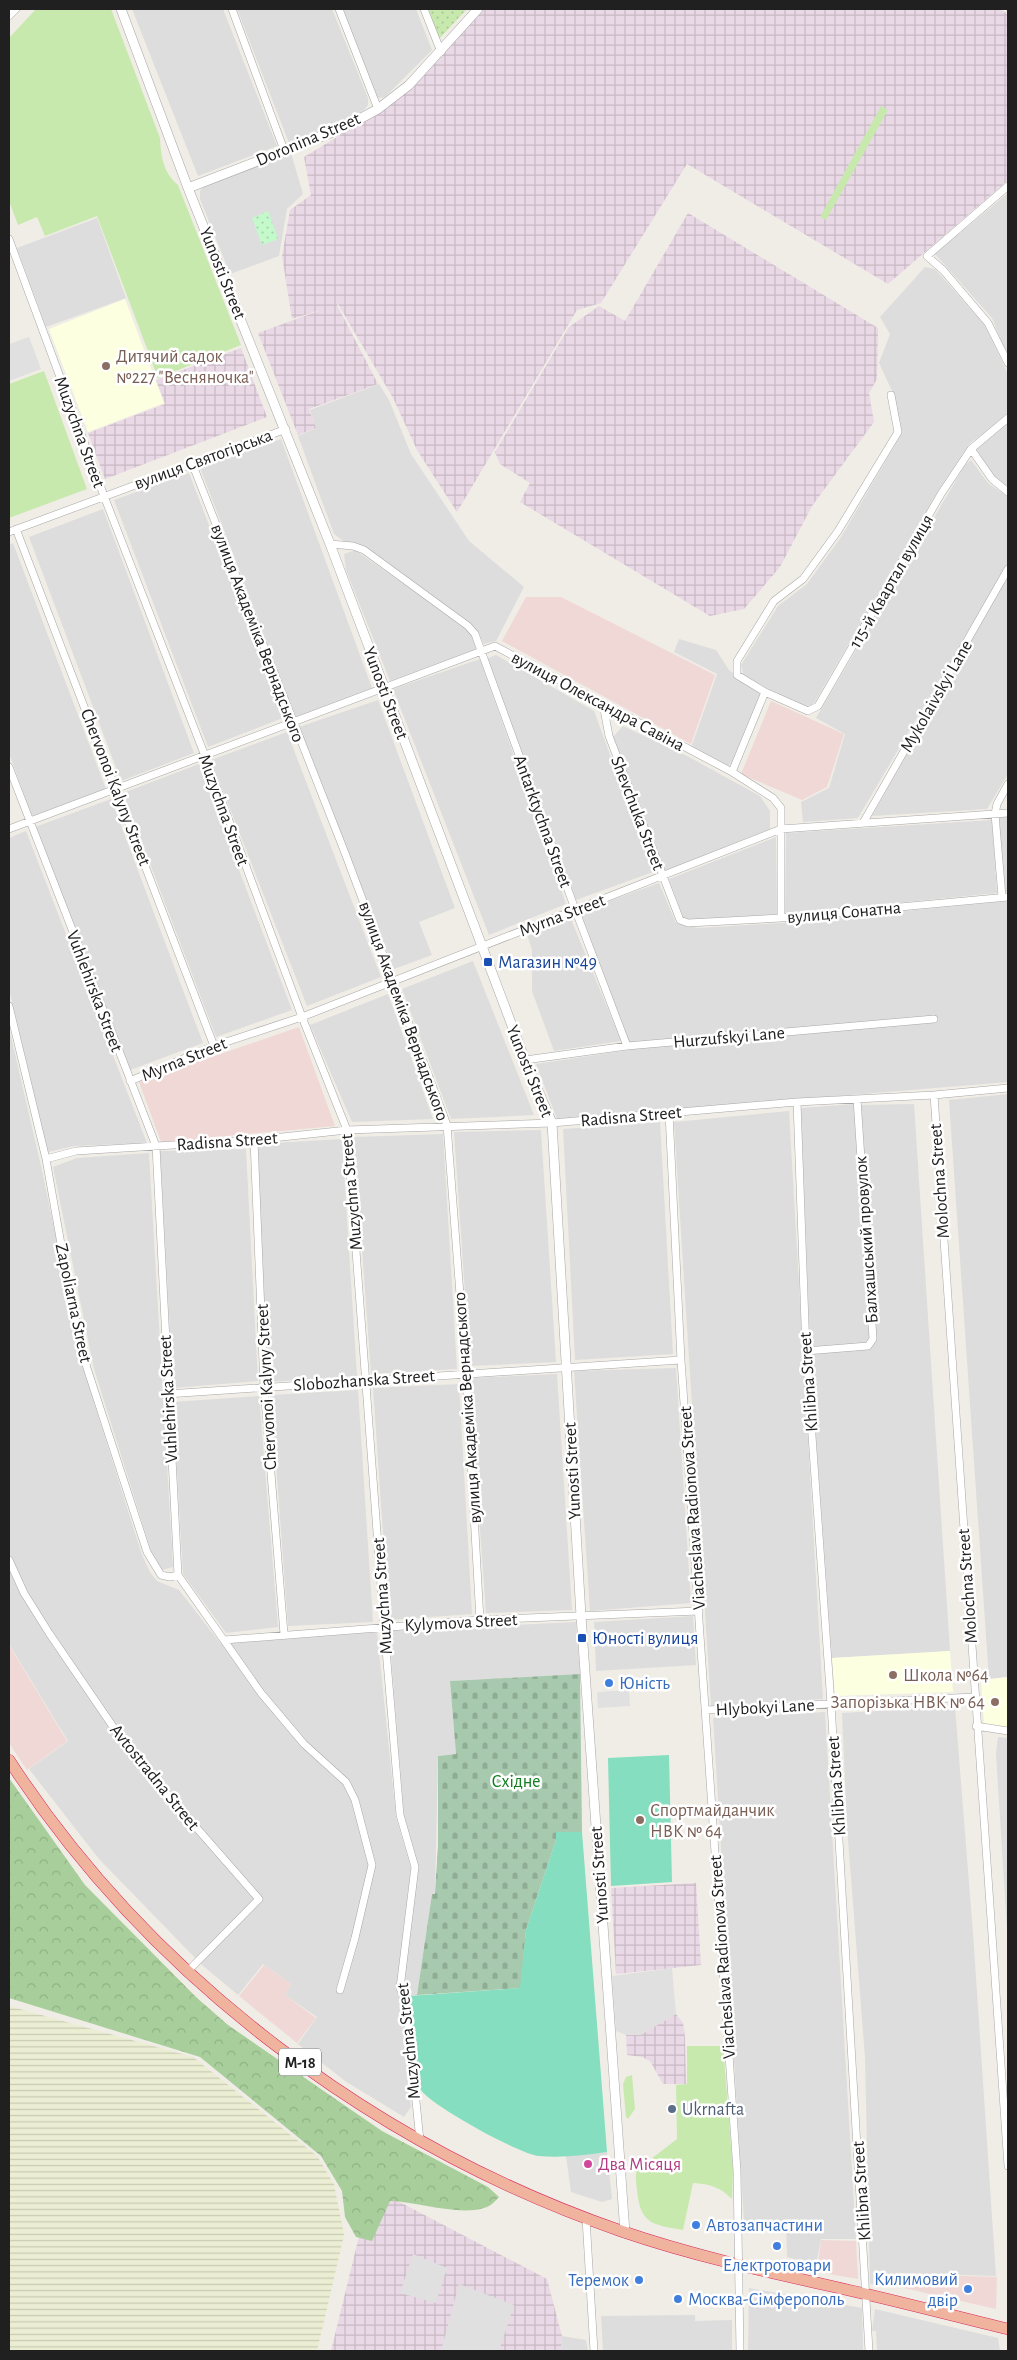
<svg xmlns="http://www.w3.org/2000/svg" width="1017" height="2360" viewBox="0 0 1017 2360" font-family="'Alegreya Sans',sans-serif">
<defs>
<pattern id="industrial-grid" width="8" height="8" patternUnits="userSpaceOnUse" patternTransform="scale(1.25)"><rect width="8" height="8" fill="#e9d8e5"/><path d="M0 4h8M4 0v8" fill="none" stroke="#c8b9c4"/></pattern>
<pattern id="farmland-rules" width="6" height="5" patternUnits="userSpaceOnUse" patternTransform="scale(1.25)"><rect width="6" height="5" fill="#ebeed2"/><path d="M0 2.5h6" fill="none" stroke="#c9ccb4"/></pattern>
<pattern id="forest-crowns" width="20" height="18" patternUnits="userSpaceOnUse" patternTransform="scale(1.25)"><rect width="20" height="18" fill="#a8cf9b"/><path d="M2 6a3 3 0 1 1 6 0M12 15a3 3 0 1 1 6 0" fill="none" stroke="#90b185"/></pattern>
<pattern id="cemetery-stones" width="16" height="16" patternUnits="userSpaceOnUse" patternTransform="scale(1.25)"><rect width="16" height="16" fill="#a7c9ae"/><path d="M2 7V4a2 2 0 0 1 4 0v3zM10 15v-3a2 2 0 0 1 4 0v3z" fill="#8fac95"/></pattern>
<pattern id="park-dots" width="8" height="8" patternUnits="userSpaceOnUse" patternTransform="scale(1.25)"><rect width="8" height="8" fill="#c4f9cb"/><path d="M2 2h.1M6 6h.1" fill="none" stroke="#a8d5ae" stroke-width="1.8" stroke-linecap="round"/></pattern>
<pattern id="garden-dots" width="8" height="8" patternUnits="userSpaceOnUse" patternTransform="scale(1.25)"><rect width="8" height="8" fill="#c8e9ad"/><path d="M2 2h.1M6 6h.1" fill="none" stroke="#acc895" stroke-width="1.8" stroke-linecap="round"/></pattern>
</defs>
<rect width="100%" height="100%" fill="#f0ede6"/>
<!-- residential -->
<path fill="#dedddd" d="M132,9H223L277,146L198,176Z
M237,9H332L368,98V105L364,110L340,125L289,143Z
M341,9H416L432,50L385,97L379,98L375,95Z
M291,153L303,194L287,209L279,256L230,274L200,199V191L206,184Z
M1008,193V358L992,318L935,254Z
M97,218L126,298L46,327L17,248Z
M925,267L935,269L984,324L1008,374V412L995,426L970,443L938,491L813,705L804,706L744,677L741,665L778,606L807,584L841,537L902,433L893,393L879,363L890,334L880,317Z
M379,384L389,400L411,454L469,541L524,587L496,641L484,644L475,627L361,545L346,543L334,534L298,436L316,428L310,410Z
M1008,422V488L994,478L976,449Z
M281,439L372,688L296,717L200,468Z
M971,460L988,483L1008,497V563L858,818L803,822L801,802L829,788L845,734L816,718L965,465Z
M189,473L283,718L208,747L114,500Z
M103,509L194,753L121,781L29,537Z
M13,543L106,789L32,816L9,753V545Z
M355,550L470,630L476,649L390,681L346,570L344,554Z
M1008,575V774L987,809L872,816Z
M679,639L716,650L729,670L760,694L732,763L728,766L691,748L717,674L674,652Z
M496,655L594,711L653,872L576,900L486,659Z
M480,659L566,904L489,935L393,689Z
M378,700L455,908L419,922L432,955L394,969L299,727Z
M623,726L689,757L760,796L770,811V829L664,871L613,737Z
M287,732L381,977L307,1006L211,760Z
M199,764L292,1010L216,1037L123,793Z
M111,799L203,1043L130,1070L35,827Z
M1008,816V892H1005L999,817Z
M992,820L997,893L785,914L786,833Z
M26,831L147,1143L74,1146L48,1152L9,989V838Z
M776,837L777,914L697,920L684,919L669,879Z
M659,883L676,923L698,928L781,923L1008,901V1082L557,1119L536,1064L629,1050V1041L579,912Z
M571,919L621,1041L554,1051L532,991V950L527,934Z
M473,961L534,1115L451,1119L402,989Z
M388,994L433,1119L352,1122L310,1025Z
M9,1028L41,1166L84,1371L142,1555L150,1572L157,1581L179,1590L221,1644L377,1632L396,1817L411,1868L397,1990L403,2004L411,2107L404,2117L345,2081L298,2044L317,2017L285,1995L291,1984L263,1964L238,1995L202,1965L99,1859L29,1769L68,1741L9,1644Z
M1008,1094V1677L989,1679L949,1100Z
M854,1104L871,1338L866,1344L810,1348L801,1108Z
M914,1104L950,1651L832,1658L810,1353L869,1349L875,1340L860,1105Z
M789,1111L823,1699L711,1706L674,1122Z
M660,1122L673,1354L575,1360L563,1129Z
M541,1130L556,1362L470,1366L454,1132Z
M443,1134L457,1369L371,1374L354,1137Z
M342,1139L357,1376L268,1382L257,1144Z
M246,1149L258,1381L173,1388L160,1151Z
M149,1153L173,1567L162,1570L152,1554L94,1369L53,1167L77,1158Z
M676,1368L691,1603L590,1611L574,1371Z
M557,1374L572,1610L486,1613L469,1378Z
M459,1384L472,1614L389,1620L373,1388Z
M358,1390L373,1622L288,1626L271,1395Z
M259,1396L278,1627L226,1633L183,1574L173,1402Z
M693,1616L696,1665L596,1671L594,1622Z
M576,1622L580,1674L450,1681L456,1754L438,1756L435,1894H432L417,1995L409,1996L402,1988L418,1866L404,1816L389,1631Z
M955,1707L973,1933L996,2276L896,2273L894,2286L870,2284L865,2057L847,1827L842,1713Z
M825,1712L856,2239H821L816,2265L787,2257L786,2222H744L713,1718Z
M998,1737L1008,1738V1947L996,1753Z
M607,2152L612,2199L602,2202L571,2192L566,2156Z
M749,2288L862,2308L863,2351H748Z
M875,2309L998,2338L1000,2351H877L876,2331H872Z
M695,2315V2321L732,2320V2351H603L601,2316Z
M562,2336L586,2340L588,2351H561Z"/>
<!-- commercial -->
<path fill="#f0d8d6" d="M526,597H561L715,675L691,744L502,641Z
M771,701L844,734L827,787L802,800L741,774Z
M299,1027L335,1126L161,1142L139,1082Z
M9,1645L67,1741L27,1770L9,1743Z
M264,1965L291,1984L285,1995L316,2018L297,2043L239,1996Z
M821,2240L856,2241L858,2279L817,2272Z
M896,2274L997,2277L996,2309L895,2286Z"/>
<!-- industrial -->
<path fill="url(#industrial-grid)" d="M484,9H999L1008,14V180L888,284L687,164L601,303L577,310L457,512L417,450L393,398L338,304L337,305L378,384L309,409L316,428L298,435L258,333L324,309L292,319L282,256L290,210L311,195L304,157L379,112L411,88Z
M688,213L878,328L877,379L869,393L874,422L812,506L780,567L744,609L710,616L520,502L530,483L500,464L495,452L569,327L599,306L625,321Z
M241,348L267,417L105,479L88,433L165,404L156,380Z
M696,1883L701,1965L616,1974L611,1888Z
M676,2014L683,2023L685,2037L686,2084H663L650,2061L642,2057L627,2055L626,2035H640Z
M371,2187L547,2279L562,2336L561,2351H331Z"/>
<!-- education -->
<path fill="#fdffe1" d="M125,299L164,403L88,432L49,329Z
M950,1651L953,1692L835,1696L832,1658Z
M1008,1677V1728L984,1724L981,1680Z"/>
<!-- farmland -->
<path fill="url(#farmland-rules)" d="M9,2006L193,2057L317,2156L334,2184L344,2235L317,2351H9Z"/>
<!-- grass -->
<path fill="#c8e9ad" d="M36,9H111L160,138C161,157 163,172 178,185L241,345L158,378L97,216L45,236L37,217L18,225L9,201V38Z
M881,106L888,110L826,220L820,217Z
M44,371L87,489L9,518V384Z
M687,2046H723L733,2170L732,2199C720,2187 710,2184 693,2183L683,2230C653,2225 640,2224 637,2190C636,2181 634,2173 640,2164L651,2159L677,2139L676,2085L687,2084Z
M632,2075L635,2109L628,2119L626,2117L623,2084L626,2077Z"/>
<!-- forest -->
<path fill="url(#forest-crowns)" d="M9,1778L85,1885L197,1998L228,2025L382,2131L488,2187L499,2197C496,2200 492,2205 487,2207C462,2217 419,2202 390,2201L372,2241L356,2237L345,2217L342,2191L321,2156L200,2057L9,1998Z"/>
<!-- cemetery -->
<path fill="url(#cemetery-stones)" d="M580,1674L582,1832H556V1840L526,1930L521,1988L417,1995L432,1894H435L438,1845V1756L456,1754L450,1681Z"/>
<!-- park -->
<path fill="url(#park-dots)" d="M268,211L278,239L262,245L252,218Z"/>
<!-- garden -->
<path fill="url(#garden-dots)" d="M428,9H467L439,39Z"/>
<!-- pitch -->
<path fill="#85debf" d="M669,1755L672,1882L611,1886L608,1758Z
M556,1832H582L607,2152C585,2155 562,2158 539,2156C521,2155 430,2105 421,2090C411,2073 411,2018 409,1996L520,1988L526,1930L556,1840Z"/>
<!-- parking -->
<path fill="#e0e0e0" d="M29,337L41,369L9,381V344Z
M629,1690L630,1706L598,1708L597,1692Z
M672,1968L676,2014L640,2035H626L616,2031L612,1976Z
M413,2254L447,2268L436,2303L400,2293Z
M459,2284L514,2305L499,2351H441Z"/>
<g fill="none" stroke-linecap="round" stroke-linejoin="round">
<defs>
<path id="minor" d="M232,9L284,150
M339,9L378,109
M424,9L441,52
M9,16L16,9
M1008,186L927,256L943,270L988,323L1008,363
M9,239L104,496L205,756L302,1017L347,1130L384,1626L400,1815L415,1867L400,1988L406,2002L420,2141
M891,395L898,432L838,531L803,579L774,601L737,661V675L765,692L808,711L818,706L941,494L971,449L1008,418
M971,449L992,479L1008,492
M192,463L345,853L447,1125L466,1373L480,1620
M16,529L214,1046
M9,532L286,429
M330,544L353,546L364,550L468,626L475,634L575,909L627,1046
M603,704L609,736L680,920L688,923L781,918L1008,897
M9,767L156,1146L178,1575L261,1693L304,1744L346,1782L355,1800L372,1865L355,1938L340,1990
M732,772L765,692
M863,823L1008,569
M9,829L495,646L732,772L773,798L781,808V918
M1002,897L995,814L997,804L1008,784
M9,1006L46,1159L70,1295L87,1368L147,1552L161,1575L170,1577L178,1575
M525,1060L627,1046L934,1019
M130,1081L214,1046L302,1017L781,829L1008,813
M934,1095L1008,2166
M797,1102L806,1351L831,1704L869,2351
M669,1113L681,1360L737,2171L740,2351
M254,1140L264,1387L284,1634
M46,1159L76,1151L254,1140L347,1130L552,1123L797,1102L934,1095L1008,1088
M806,1351L868,1346L873,1339L857,1099
M167,1394L681,1360
M9,1560L24,1593L49,1633L131,1753L259,1899L187,1972
M224,1640L480,1620L699,1611
M706,1710L974,1697
M976,1726L1008,1731
M586,2218L594,2351"/>
<path id="tertiary" d="M121,9L188,188L330,544L525,1060L552,1123L581,1616L625,2233
M188,188L341,129L378,109L409,85L478,9"/>
<path id="trunk" d="M9,1760C151,1979 376,2146 621,2231C691,2255 763,2271 835,2287C893,2300 950,2315 1008,2329"/>
</defs>
<!-- minor casing -->
<use href="#minor" stroke="#a7a7a7" stroke-width="8"/>
<!-- tertiary casing -->
<use href="#tertiary" stroke="#a7a7a7" stroke-width="10"/>
<!-- trunk casing -->
<use href="#trunk" stroke="#d9285d" stroke-width="12"/>
<!-- minor -->
<use href="#minor" stroke="#fff" stroke-width="7"/>
<!-- tertiary -->
<use href="#tertiary" stroke="#fff" stroke-width="9"/>
<!-- trunk -->
<use href="#trunk" stroke="#f0b49e" stroke-width="11"/>
</g>
<!-- markers -->
<g fill="#8d6e63" stroke="#fff" stroke-width="2">
<circle cx="106" cy="366" r="5"/>
<circle cx="893" cy="1675" r="5"/>
<circle cx="995" cy="1702" r="5"/>
<circle cx="640" cy="1820" r="5"/>
</g>
<g fill="#1a4fb4" stroke="#fff" stroke-width="2">
<rect x="483" y="957" width="10" height="10" rx="2.5"/>
<rect x="577" y="1633" width="10" height="10" rx="2.5"/>
</g>
<g fill="#3f7fe0" stroke="#fff" stroke-width="2">
<circle cx="609" cy="1683" r="5"/>
<circle cx="696" cy="2225" r="5"/>
<circle cx="777" cy="2246" r="5"/>
<circle cx="639" cy="2280" r="5"/>
<circle cx="968" cy="2289" r="5"/>
<circle cx="678" cy="2299" r="5"/>
</g>
<circle fill="#5c6f8a" stroke="#fff" stroke-width="2" cx="672" cy="2109" r="5"/>
<circle fill="#d1479c" stroke="#fff" stroke-width="2" cx="588" cy="2164" r="5"/>
<g text-anchor="middle" stroke-width="5" stroke-linejoin="round" paint-order="stroke">
<!-- shield labels -->
<rect fill="#fff" stroke="#636363" stroke-width="1" x="279" y="2048.5" width="42" height="27" rx="4"/>
<g font-size="16" font-weight="bold" fill="#202020">
<text x="300" y="2068">М-18</text>
</g>
<!-- street labels -->
<g font-size="18" fill="#202020" stroke="#fff">
<text transform="translate(308 139) rotate(-23)" y="6">Doronina Street</text>
<text transform="translate(223 273) rotate(68)" y="6">Yunosti Street</text>
<text transform="translate(80 432) rotate(70)" y="6">Muzychna Street</text>
<text transform="translate(203 459) rotate(-20)" y="6">вулиця Святогірська</text>
<text transform="translate(891 581) rotate(-60)" y="6">115-й Квартал вулиця</text>
<text transform="translate(258 633) rotate(69)" y="6">вулиця Академіка Вернадського</text>
<text transform="translate(386 693) rotate(69)" y="6">Yunosti Street</text>
<text transform="translate(936 696) rotate(-60)" y="6">Mykolaivskyi Lane</text>
<text transform="translate(598 701) rotate(28)" y="6">вулиця Олександра Савіна</text>
<text transform="translate(116 787) rotate(69)" y="6">Chervonoi Kalyny Street</text>
<text transform="translate(224 810) rotate(70)" y="6">Muzychna Street</text>
<text transform="translate(638 813) rotate(69)" y="6">Shevchuka Street</text>
<text transform="translate(543 821) rotate(70)" y="6">Antarktychna Street</text>
<text transform="translate(844 912) rotate(-5)" y="6">вулиця Сонатна</text>
<text transform="translate(562 915) rotate(-21)" y="6">Myrna Street</text>
<text transform="translate(95 991) rotate(69)" y="6">Vuhlehirska Street</text>
<text transform="translate(404 1011) rotate(70)" y="6">вулиця Академіка Вернадського</text>
<text transform="translate(729 1037) rotate(-5)" y="6">Hurzufskyi Lane</text>
<text transform="translate(184 1059) rotate(-22)" y="6">Myrna Street</text>
<text transform="translate(530 1071) rotate(68)" y="6">Yunosti Street</text>
<text transform="translate(631 1116) rotate(-5)" y="6">Radisna Street</text>
<text transform="translate(227 1141) rotate(-4)" y="6">Radisna Street</text>
<text transform="translate(939 1181) rotate(-94)" y="6">Molochna Street</text>
<text transform="translate(351 1192) rotate(-95)" y="6">Muzychna Street</text>
<text transform="translate(866 1240) rotate(-94)" y="6">Балхашський провулок</text>
<text transform="translate(74 1303) rotate(78)" y="6">Zapoliarna Street</text>
<text transform="translate(364 1380) rotate(-4)" y="6">Slobozhanska Street</text>
<text transform="translate(808 1382) rotate(-94)" y="6">Khlibna Street</text>
<text transform="translate(266 1387) rotate(-93)" y="6">Chervonoi Kalyny Street</text>
<text transform="translate(168 1399) rotate(-93)" y="6">Vuhlehirska Street</text>
<text transform="translate(467 1408) rotate(-94)" y="6">вулиця Академіка Вернадського</text>
<text transform="translate(572 1471) rotate(-93)" y="6">Yunosti Street</text>
<text transform="translate(692 1508) rotate(-94)" y="6">Viacheslava Radionova Street</text>
<text transform="translate(967 1586) rotate(-94)" y="6">Molochna Street</text>
<text transform="translate(382 1596) rotate(-94)" y="6">Muzychna Street</text>
<text transform="translate(461 1622) rotate(-3)" y="6">Kylymova Street</text>
<text transform="translate(765 1707) rotate(-3)" y="6">Hlybokyi Lane</text>
<text transform="translate(155 1777) rotate(51)" y="6">Avtostradna Street</text>
<text transform="translate(836 1786) rotate(-94)" y="6">Khlibna Street</text>
<text transform="translate(599 1875) rotate(-94)" y="6">Yunosti Street</text>
<text transform="translate(722 1957) rotate(-94)" y="6">Viacheslava Radionova Street</text>
<text transform="translate(408 2041) rotate(-96)" y="6">Muzychna Street</text>
<text transform="translate(861 2191) rotate(-94)" y="6">Khlibna Street</text>
</g>
<!-- education labels -->
<g font-size="18" fill="#785e54" stroke="#fff" text-anchor="start">
<text x="116" y="362">Дитячий садок<tspan x="116" dy="21">№227 "Весняночка"</tspan></text>
<text x="903" y="1681">Школа №64</text>
<text x="985" y="1708" text-anchor="end">Запорізька НВК № 64</text>
<text x="650" y="1816">Спортмайданчик<tspan x="650" dy="21">НВК № 64</tspan></text>
</g>
<!-- transit labels -->
<g font-size="18" fill="#164399" stroke="#fff" text-anchor="start">
<text x="498" y="968">Магазин №49</text>
<text x="592" y="1644">Юності вулиця</text>
</g>
<!-- shop labels -->
<g font-size="18" fill="#366cbe" stroke="#fff" text-anchor="start">
<text x="619" y="1689">Юність</text>
<text x="706" y="2231">Автозапчастини</text>
<text x="777" y="2271" text-anchor="middle">Електротовари</text>
<text x="958" y="2285" text-anchor="end">Килимовий<tspan x="958" dy="21">двір</tspan></text>
<text x="629" y="2286" text-anchor="end">Теремок</text>
<text x="688" y="2305">Москва-Сімферополь</text>
</g>
<!-- park labels -->
<g font-size="18" fill="#0d7e1b" stroke="#fff">
<text x="516" y="1787">Східне</text>
</g>
<!-- service labels -->
<g font-size="18" fill="#4e5e75" stroke="#fff" text-anchor="start">
<text x="682" y="2115">Ukrnafta</text>
</g>
<!-- hotel labels -->
<g font-size="18" fill="#b23c85" stroke="#fff" text-anchor="start">
<text x="598" y="2170">Два Місяця</text>
</g>
</g>
<!-- border -->
<rect width="1017" height="2360" fill="none" stroke="#202020" stroke-width="20"/>
</svg>
